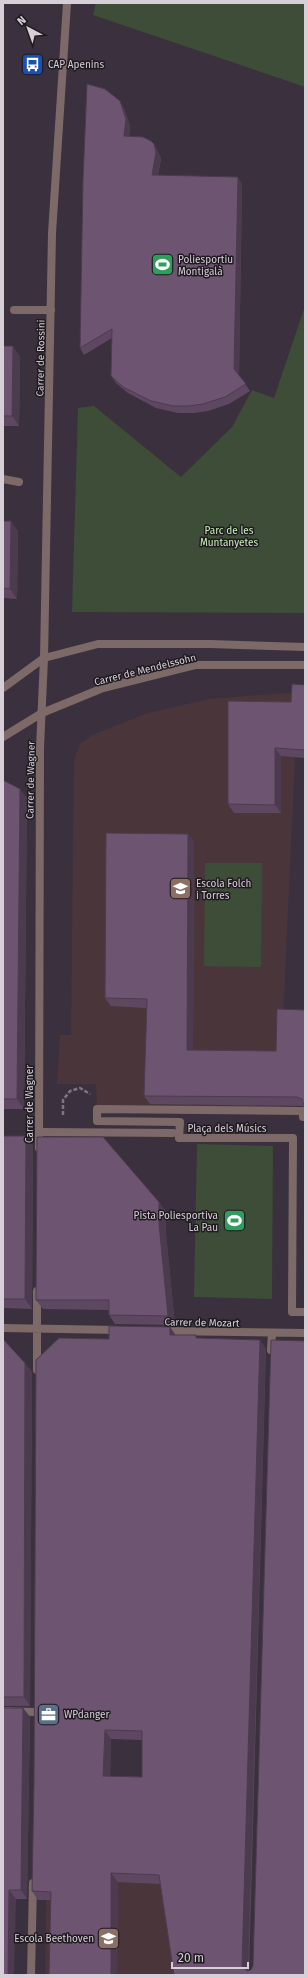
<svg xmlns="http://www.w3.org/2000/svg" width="308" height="1978" viewBox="0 0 308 1978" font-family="'Fira Sans',sans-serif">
<rect width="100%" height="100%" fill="#3b303d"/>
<!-- education -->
<path fill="#4a363a" d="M298,692L283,1018L281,1111L97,1109L96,1084H57L60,1035H71L74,759L80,744L92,735L148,713L209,699Z
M157,1831L179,1975H45L46,1900Z"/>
<!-- green -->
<path fill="#3e4d37" d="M96,3H305V87L93,15Z
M305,306V613L72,612L78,408L94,406L181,477L232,427L252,390L274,398Z
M205,863H262L261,967L204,966Z
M197,1144L273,1146L272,1299L194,1297Z"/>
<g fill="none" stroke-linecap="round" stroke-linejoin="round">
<!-- path -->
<path stroke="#7f7681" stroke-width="2.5" stroke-dasharray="4 2" stroke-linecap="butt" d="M63,1115V1100L70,1091L80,1088L90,1094"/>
<!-- service -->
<path stroke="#7d6a68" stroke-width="8" d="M14,310H51
M39,1132L173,1133"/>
<!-- pedestrian -->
<path stroke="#7d6a68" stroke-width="8" d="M3,479L19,482
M305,1117H303V1111L97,1109V1121L180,1122L179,1138H293L292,1312H305"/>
<!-- minor -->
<path stroke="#7d6a68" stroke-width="8" d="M39,1148L40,748L44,658L52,233L67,3
M3,1328L118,1330
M162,1331L305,1333
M271,1350L272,1333
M37,1370V1291
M3,1711L35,1712
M31,1975L33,1883"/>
<!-- tertiary -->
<path stroke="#7d6a68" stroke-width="8" d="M3,688L44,658L98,644H210L305,647
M3,737L42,713L103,688L195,665H305"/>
</g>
<!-- wall -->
<path fill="#5e4861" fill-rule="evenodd" d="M124,108L130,126L129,137L158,151L161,159L158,175L242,184L239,375L250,391L229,404L208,411L194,413H178L156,408L128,393L116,383L111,376L112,338L84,355L80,348Z
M3,346L20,356L19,426H4V432H3Z
M3,521L18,531L17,599L3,598Z
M305,685V758L281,756V813H234L228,804L291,702Z
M3,780L27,798L24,1109H3Z
M188,834L194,842L193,1050L276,1051L305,1010V1109L303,1106L150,1104L144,1096L147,1008L111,1006L105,998Z
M3,1136H26L33,1146L32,1309L3,1308Z
M159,1202L166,1212V1234L175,1325L115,1324L109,1315V1310L43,1309L36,1300Z
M170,1327L175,1335L198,1338L260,1340L266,1349L249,1971L251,1970L253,1966L305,1975H174L160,1884L118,1882L117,1975H49L51,1900H38L32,1891L109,1339ZM111,1739L142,1740V1777L110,1776Z
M3,1339L32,1372L30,1706H3Z
M3,1708H23L30,1717L27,1899H16L3,1975Z"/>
<!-- shaded-wall -->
<path fill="#4c3b4f" d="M120,101L124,108L130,126L128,143L124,136Z
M154,144L158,151L161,159L156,182L152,175Z
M238,177L242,184L239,375L234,369Z
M13,346L20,356L19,426L12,416Z
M3,424L4,426V432L3,431Z
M11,521L18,531L17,599L10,589Z
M275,748L281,756V813L275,805Z
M20,789L27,798L24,1109L17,1099Z
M188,834L194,842L193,1058L187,1050Z
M26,1136L33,1146L32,1309L25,1299Z
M159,1202L166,1212V1234L175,1325L168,1316L159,1224Z
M170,1327L176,1336L170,1335Z
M260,1340L266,1349L248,1975L242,1966Z
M25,1363L32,1372L30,1706L24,1697Z
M23,1708L30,1717L27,1899L21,1890Z
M105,1730L111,1739L110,1785L103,1776Z
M111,1873L118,1882L117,1975H111Z
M9,1890L16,1899L14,1975H8Z"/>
<!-- building -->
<path fill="#6d5471" stroke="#4c3b4f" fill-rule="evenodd" d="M87,84L105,89L120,101L126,119L124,136L143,137L151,141L154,144L156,152L152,175L238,177L234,369L246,384L225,397L203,404L189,406H173L151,401L123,387L111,376L112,329L80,348L83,180Z
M3,346H13L12,416H3Z
M3,521H11L10,589L3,588Z
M292,684L305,685V750L275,748V805L228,804V701L291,702Z
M3,780L20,789L17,1099H3Z
M106,833L188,834L187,1050L276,1051L277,1009L305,1010V1109L302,1099L297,1097L144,1096L147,999L105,998Z
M3,1136H26L25,1299H3Z
M37,1137H103L159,1202V1224L168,1316L109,1315V1300H36Z
M109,1326L170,1327V1335H196V1338L260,1340L242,1966L247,1971L251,1970L253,1966L271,1340L305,1341V1975H174L159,1875L111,1873V1975H49L51,1892L32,1891L34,1783L36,1360L59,1338L109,1339ZM105,1730L142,1731V1777L103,1776Z
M3,1339L25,1363L24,1697H3Z
M3,1708H23L21,1890H9L8,1975H3Z"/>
<!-- icons -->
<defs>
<symbol id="bus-square" viewBox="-11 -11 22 22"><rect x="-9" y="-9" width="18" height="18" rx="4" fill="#1a4fb4" stroke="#1f1a20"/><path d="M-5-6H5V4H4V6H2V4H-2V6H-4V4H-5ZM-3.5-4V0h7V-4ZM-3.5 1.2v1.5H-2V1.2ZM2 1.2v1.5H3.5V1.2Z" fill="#fff"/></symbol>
<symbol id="stadium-square" viewBox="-11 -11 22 22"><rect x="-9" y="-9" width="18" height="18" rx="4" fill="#2e9e5b" stroke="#1f1a20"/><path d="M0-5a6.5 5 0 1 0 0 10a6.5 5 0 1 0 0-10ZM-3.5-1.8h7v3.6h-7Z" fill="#fff"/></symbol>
<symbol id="school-square" viewBox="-11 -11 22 22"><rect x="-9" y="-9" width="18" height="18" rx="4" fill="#8d6e63" stroke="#1f1a20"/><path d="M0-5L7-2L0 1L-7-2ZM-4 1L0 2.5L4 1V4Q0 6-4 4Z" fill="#fff"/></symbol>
<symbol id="office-square" viewBox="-11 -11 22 22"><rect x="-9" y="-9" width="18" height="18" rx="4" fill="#5c6f8a" stroke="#1f1a20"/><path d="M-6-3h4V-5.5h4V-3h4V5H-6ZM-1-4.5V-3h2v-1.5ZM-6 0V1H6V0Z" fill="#fff"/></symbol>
</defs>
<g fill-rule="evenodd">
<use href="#bus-square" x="20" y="52" width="25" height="25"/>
<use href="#stadium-square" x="150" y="252" width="25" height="25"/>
<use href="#school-square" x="168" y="876" width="25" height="25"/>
<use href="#stadium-square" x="222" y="1208" width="25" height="25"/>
<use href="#office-square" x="36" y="1702" width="25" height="25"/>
<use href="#school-square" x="96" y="1926" width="25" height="25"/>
</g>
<g text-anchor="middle" stroke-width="3" stroke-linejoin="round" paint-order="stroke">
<!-- poi labels -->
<g font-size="10" fill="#d6cfd7" stroke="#1f1a20" text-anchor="start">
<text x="48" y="68">CAP Apenins</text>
<text x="178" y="263">Poliesportiu<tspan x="178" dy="12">Montigalà</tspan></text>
<text x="196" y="887">Escola Folch<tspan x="196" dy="12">i Torres</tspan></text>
<text x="218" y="1219" text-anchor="end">Pista Poliesportiva<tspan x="218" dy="12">La Pau</tspan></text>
<text x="64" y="1718">WPdanger</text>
<text x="94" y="1942" text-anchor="end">Escola Beethoven</text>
</g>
<!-- street labels -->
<g font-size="10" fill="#d6cfd7" stroke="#1f1a20">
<text transform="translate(40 358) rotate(-89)" y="4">Carrer de Rossini</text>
<text transform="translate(145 669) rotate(-14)" y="4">Carrer de Mendelssohn</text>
<text transform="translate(30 780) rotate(-89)" y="4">Carrer de Wagner</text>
<text transform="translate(29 1104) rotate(-90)" y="4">Carrer de Wagner</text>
<text x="227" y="1132">Plaça dels Músics</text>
<text transform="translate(202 1322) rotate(1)" y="4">Carrer de Mozart</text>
</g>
<!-- park labels -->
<g font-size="10" fill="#caf1b8" stroke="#1f1a20">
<text x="229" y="534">Parc de les<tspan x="229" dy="12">Muntanyetes</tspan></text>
</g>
</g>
<!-- border -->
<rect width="308" height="1978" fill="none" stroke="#d6cfd7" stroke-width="8"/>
<!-- north arrow -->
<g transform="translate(28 28) rotate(319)" stroke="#1f1a20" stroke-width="3" paint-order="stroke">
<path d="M0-3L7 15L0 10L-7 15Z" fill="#d6cfd7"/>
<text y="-6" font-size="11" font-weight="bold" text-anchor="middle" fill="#d6cfd7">N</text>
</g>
<!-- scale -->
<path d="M172 1962v6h76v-6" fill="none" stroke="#d6cfd7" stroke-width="2"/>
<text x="178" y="1962" font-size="12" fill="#d6cfd7" stroke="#1f1a20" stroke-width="3" paint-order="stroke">20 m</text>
</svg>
